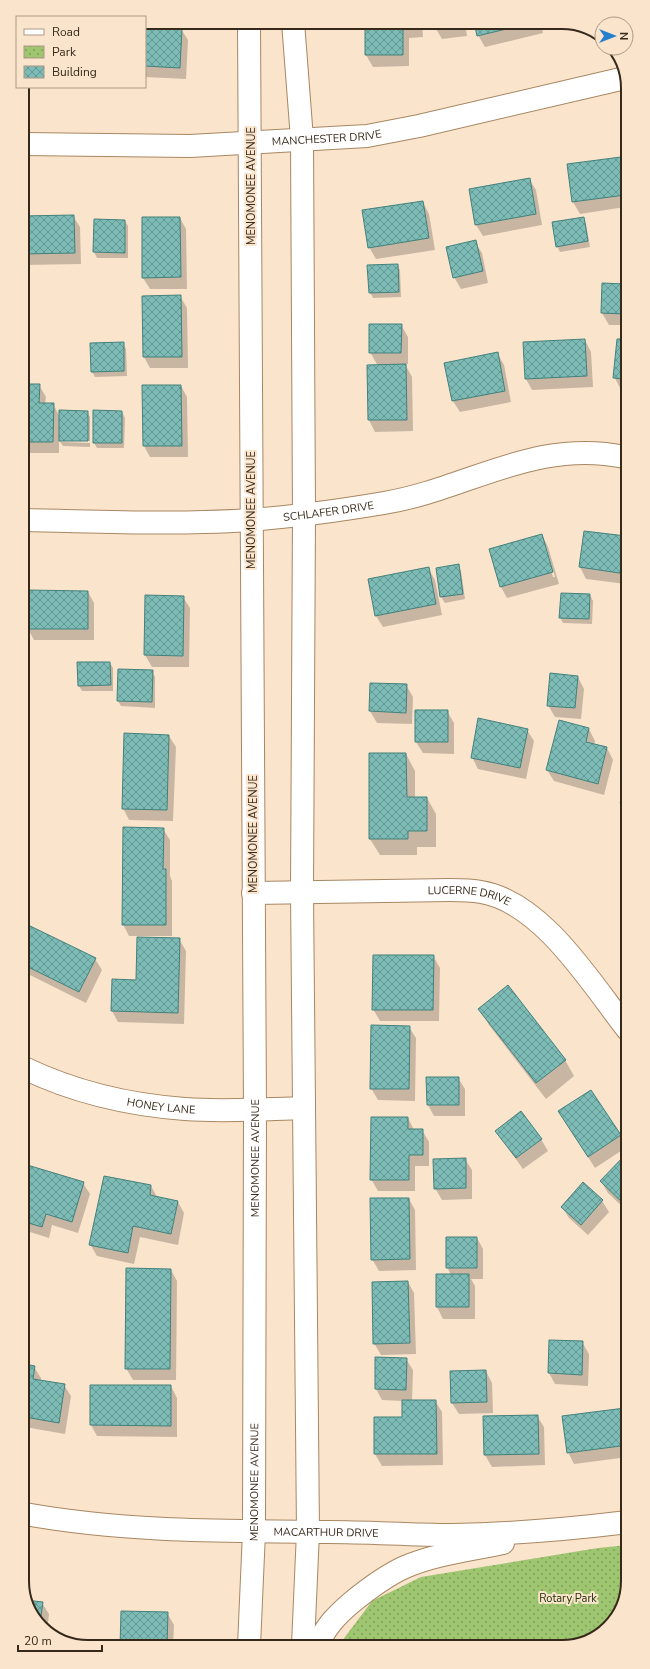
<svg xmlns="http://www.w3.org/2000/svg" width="650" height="1669" viewBox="0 0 650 1669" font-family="'Nunito Sans',sans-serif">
<defs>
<pattern id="park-dots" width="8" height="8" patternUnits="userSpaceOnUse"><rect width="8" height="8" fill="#9ec56f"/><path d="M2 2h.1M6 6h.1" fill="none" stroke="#82a05a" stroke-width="1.8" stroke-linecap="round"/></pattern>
<pattern id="building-cross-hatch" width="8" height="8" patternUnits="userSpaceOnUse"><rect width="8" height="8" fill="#7cbbb6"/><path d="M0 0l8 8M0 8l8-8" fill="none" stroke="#669893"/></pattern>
</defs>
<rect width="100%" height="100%" fill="#fae4cc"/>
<!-- park -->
<path fill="url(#park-dots)" d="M628,1545V1581L614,1621L583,1644L339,1645L372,1601L421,1577L598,1548Z"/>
<!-- shadow -->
<path fill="#0003" fill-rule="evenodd" d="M145,22H162L165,28L181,29L188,40L186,79L145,77Z
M366,22H422L423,37L409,38V66L373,67L366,55Z
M435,22H465L467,36L442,39L435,27Z
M475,22H541L543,33L485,47L478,35Z
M621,158L625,164V207L580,214L573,202L568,165Z
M529,179L536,190L542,225L483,236L476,225L470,190Z
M423,202L429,214L435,250L376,259L369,247Z
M73,216L80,227L81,264L23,265L22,217Z
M180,218L186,229L187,289H150L143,278Z
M583,218L586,224L590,247L560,252L557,246Z
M95,220L125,221L128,226V258H97L94,252Z
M475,242L482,253L488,283L461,289L454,277Z
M397,265L400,270L401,297L373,298L370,292Z
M603,284L625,285V325H609L602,313Z
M180,296L187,308L188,368H150L144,357Z
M401,325L408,337V364H405L412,377L413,431L375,432L369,420L368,366H378L370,352Z
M585,340L591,352L593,387L532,390L526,379Z
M618,340H625V390H621L615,378Z
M123,343L126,349L127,376L95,377L92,372Z
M497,353L504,365L511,402L460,412L453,401Z
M23,385H39L46,397L45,404H53L60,417L87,412L90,417V441L61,440V442L90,443V447L63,446L59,440V453H23Z
M181,386L187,397L188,457H150L144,446Z
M122,412L125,418L124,448H97L94,443Z
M585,532L626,537V584L586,579L580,567Z
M542,535L548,547L559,584L507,598L501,587ZM544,546H546L555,577H553Z
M458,566L461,571L465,599L445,603L441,597L437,569Z
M428,568L435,580L442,615L383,627L376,616Z
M88,592L94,603V640H34L28,629Z
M590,595L593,601L592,624L563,623L560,617Z
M146,596L183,597L190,608L189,667H152L145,655Z
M110,663L113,668V691H82L79,686Z
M152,671L155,677V708L121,706L118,701Z
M578,677L584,689L581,719L555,717L548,705Z
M371,684L406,685L413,697L412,724L377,723L370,711Z
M447,711L454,723V754L423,753L416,742Z
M589,729L595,741L594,745L607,748L613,760L604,795L554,781L547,770Z
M527,730L534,741L526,779L478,769L472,757Z
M169,736L176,747L173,821L129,820L123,808Z
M406,754L415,771V798H427L436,814V847H417V855H380L370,839Z
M163,829L170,840V876L172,881V936H129L123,924Z
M24,924L95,959L102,970L86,1003L24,972Z
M179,939L186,951L184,1024L118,1022L112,1011L137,981Z
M433,956L440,968L439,1021H380L373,1009Z
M480,1009L565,1060L574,1076L546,1099L489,1025Z
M409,1027L416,1038L415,1101L378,1100L371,1088Z
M458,1078L465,1089V1116H434L428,1105Z
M591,1091L627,1147L595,1168L559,1112Z
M408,1118L414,1130H422L429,1142V1166H415V1191H378L371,1179Z
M496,1131L541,1139L548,1151L523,1169Z
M627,1154V1211L608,1193L601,1181Z
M465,1159L472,1170V1199L442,1200L435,1188Z
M24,1165L83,1183L90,1194L78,1233L52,1225L49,1238L27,1231L25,1227Z
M583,1183L602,1201L609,1212L588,1235L569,1218L562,1207Z
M151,1186L157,1197L178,1202L184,1213L178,1245L140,1237L134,1264L97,1256L90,1244Z
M409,1199L415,1210L416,1270L379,1271L372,1259Z
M477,1238L483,1249V1279H471L475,1286V1319H443L437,1307V1275H451L447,1267Z
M171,1270L177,1281L176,1380H133L126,1368Z
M408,1282L414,1293L416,1354L381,1355L374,1343Z
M582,1342L589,1354L588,1386L555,1384L549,1373Z
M406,1359L413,1370L412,1401H435L442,1412L443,1465L382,1466L375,1454V1418H403V1401L382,1400L376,1389Z
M25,1365L34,1367L41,1378V1381L64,1385L71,1396L65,1434L25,1427Z
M486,1371L492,1383L493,1413L459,1414L452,1403Z
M171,1386L177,1398V1437L97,1436L91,1425Z
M624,1409L628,1415V1457L574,1464L568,1452Z
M537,1416L544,1427L545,1465L492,1467L485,1455L484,1417Z
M25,1602L42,1603L49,1614L47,1632Z
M167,1613L174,1625L173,1646L121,1647Z"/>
<!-- building -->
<path fill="url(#building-cross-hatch)" stroke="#42817c" d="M145,22H159V27L182,28L180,68L145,66Z
M365,22H417V26L403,27V55H365Z
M434,22H461V24L434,28Z
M474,22H536L477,36Z
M621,157L625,195L572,202L567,164Z
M530,178L536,214L475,225L469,189Z
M423,201L429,238L368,248L362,210Z
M74,215L75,253L23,254L22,216Z
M142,217H180L181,277L142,278Z
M584,217L588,241L556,247L552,222Z
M94,219L125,220V253L93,252Z
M476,240L483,271L453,278L446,247Z
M398,264L399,292L369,293L367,265Z
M602,283L625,284V314L601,313Z
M181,295L182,357H143L142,296Z
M369,324H402L401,353H369Z
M585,339L587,376L525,379L523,342Z
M617,339H625V379L613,378Z
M124,342V371L91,372L90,343Z
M498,352L505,391L452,401L444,363Z
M406,364L407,420H368L367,365Z
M23,384H40L39,403H54L53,442H23Z
M142,385H181L182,446H143Z
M59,410L88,411V441H59Z
M93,410L122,411V443H93Z
M584,531L626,536V574L579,567Z
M542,534L553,572L500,587L489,549Z
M459,564L463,594L440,597L436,568Z
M429,567L436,604L375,616L368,579Z
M27,590L88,591V629H27Z
M561,593L590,594L589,619L559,618Z
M145,595L184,596L183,656L144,655Z
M77,662H110L111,685L78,686Z
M118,669L153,670L152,702L117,701Z
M550,673L578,676L575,708L547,706Z
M370,683L407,684L406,713L369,711Z
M415,710H448V742H415Z
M478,718L528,729L520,768L471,758Z
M559,720L589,728L586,742L607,747L598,784L546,770Z
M124,733L169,735L167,810L122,809Z
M369,753H406L407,797H427V831H408V839H369Z
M626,800V818L620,802Z
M123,827L164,828L163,869H166V925H122Z
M24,923L96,958L79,992L24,965Z
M137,937L180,938L178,1013L111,1011L112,979L136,980Z
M373,955H434L433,1010H372Z
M508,985L566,1060L536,1083L478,1009Z
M371,1025L410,1026L409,1089H370Z
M426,1077H459V1105H427Z
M591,1090L621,1135L588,1157L558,1111Z
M521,1111L542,1139L516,1158L495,1131Z
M371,1117H408V1129H423V1155H409V1180H370Z
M627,1153V1207L600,1181Z
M466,1158V1188L434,1189L433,1159Z
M24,1164L84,1182L72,1222L46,1214L42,1227L25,1222Z
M104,1176L151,1185L150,1195L178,1201L171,1234L133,1226L128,1253L89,1245Z
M583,1182L603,1200L581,1225L561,1207Z
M370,1198H409L410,1259L371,1260Z
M446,1237H477V1268H446Z
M126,1268L171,1269L170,1369H125Z
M436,1274H469V1307H436Z
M408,1281L410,1343L373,1344L372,1282Z
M549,1340L583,1341L582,1375L548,1373Z
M375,1357L407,1358L406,1390L375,1389Z
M25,1364L35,1366L33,1379L65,1384L59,1423L25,1417Z
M486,1370L487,1402L451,1403L450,1371Z
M90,1385H171V1426L90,1425Z
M402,1400H436L437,1454H374V1417H402Z
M625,1408L628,1445L567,1453L562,1416Z
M538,1415L539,1454L484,1455L483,1416Z
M25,1600L43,1602L40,1623L25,1602Z
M121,1611L168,1612L167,1646L120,1647Z"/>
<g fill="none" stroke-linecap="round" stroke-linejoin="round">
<defs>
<g id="minor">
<path d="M293,22L302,139L304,514L302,892L308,1532L303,1645"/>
<path id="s1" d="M22,144L190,146L367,136L419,126L625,78"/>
<path id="s2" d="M23,520C83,521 144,524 204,522C264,521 325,513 384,503C468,489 535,438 625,457"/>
<path id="s3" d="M253,893L450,890C460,890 471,890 481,892C542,902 591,983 627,1029"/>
<path id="s4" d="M24,1068C74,1092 130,1105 185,1109C224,1112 265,1109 304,1108"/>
<path id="s5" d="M25,1514C125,1532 227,1531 328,1532C369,1532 411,1535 452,1535C511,1534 570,1529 628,1522"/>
<path d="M318,1645C325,1627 337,1615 351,1603C368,1589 385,1576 405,1567C435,1554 470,1550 503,1543"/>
<path id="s6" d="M249,1646L254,1532L255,1109L249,22"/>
</g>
</defs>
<!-- minor casing -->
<use href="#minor" stroke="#a88762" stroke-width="24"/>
<!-- minor -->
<use href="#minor" stroke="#fff" stroke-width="22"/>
</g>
<g text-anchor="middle" stroke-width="4" stroke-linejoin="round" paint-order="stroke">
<!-- street labels -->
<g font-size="11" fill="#37291a" stroke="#fae4cc">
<text dy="4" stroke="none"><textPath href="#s1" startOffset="305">MANCHESTER DRIVE</textPath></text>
<text transform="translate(251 186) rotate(-90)" y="4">MENOMONEE AVENUE</text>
<text transform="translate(251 510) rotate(-90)" y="4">MENOMONEE AVENUE</text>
<text dy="4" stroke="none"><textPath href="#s2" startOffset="306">SCHLAFER DRIVE</textPath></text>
<text transform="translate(253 834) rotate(-90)" y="4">MENOMONEE AVENUE</text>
<text dy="4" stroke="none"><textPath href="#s3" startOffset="217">LUCERNE DRIVE</textPath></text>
<text dy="4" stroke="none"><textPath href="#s4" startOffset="143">HONEY LANE</textPath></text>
<text dy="4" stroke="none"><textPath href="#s6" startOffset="488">MENOMONEE AVENUE</textPath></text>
<text dy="4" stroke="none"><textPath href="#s6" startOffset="164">MENOMONEE AVENUE</textPath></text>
<text dy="4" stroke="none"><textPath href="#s5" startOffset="302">MACARTHUR DRIVE</textPath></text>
</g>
<!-- park labels -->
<g font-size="11" fill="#203008" stroke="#fae4cc">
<text x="568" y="1602">Rotary Park</text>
</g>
</g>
<!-- crop -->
<path d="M0 0H650V1669H0ZM88 29H562A59 59 0 0 1 621 88V1581A59 59 0 0 1 562 1640H88A59 59 0 0 1 29 1581V88A59 59 0 0 1 88 29Z" fill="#fae4cc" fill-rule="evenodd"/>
<path fill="none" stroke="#37291a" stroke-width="2" d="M88 29H562A59 59 0 0 1 621 88V1581A59 59 0 0 1 562 1640H88A59 59 0 0 1 29 1581V88A59 59 0 0 1 88 29Z"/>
<!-- legend -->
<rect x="16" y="16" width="130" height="72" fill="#fae4cc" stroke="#ac9985"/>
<rect x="24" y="29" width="20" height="6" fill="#ffffff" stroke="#ac9985"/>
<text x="52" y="36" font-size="12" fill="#37291a">Road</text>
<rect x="24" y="46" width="20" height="12" fill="url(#park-dots)" stroke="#ac9985"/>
<text x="52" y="56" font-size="12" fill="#37291a">Park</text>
<rect x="24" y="66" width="20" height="12" fill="url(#building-cross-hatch)" stroke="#ac9985"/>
<text x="52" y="76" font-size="12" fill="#37291a">Building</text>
<!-- north arrow -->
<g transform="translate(614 36) rotate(90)"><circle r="19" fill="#fae4cc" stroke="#ac9985"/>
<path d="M0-3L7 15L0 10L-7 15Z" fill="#2480cd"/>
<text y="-6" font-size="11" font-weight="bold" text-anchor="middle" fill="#37291a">N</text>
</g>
<!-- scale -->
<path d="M18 1645v6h84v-6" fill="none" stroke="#37291a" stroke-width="2"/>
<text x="24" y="1645" font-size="12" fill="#37291a" stroke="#fae4cc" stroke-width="3" paint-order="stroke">20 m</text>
</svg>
